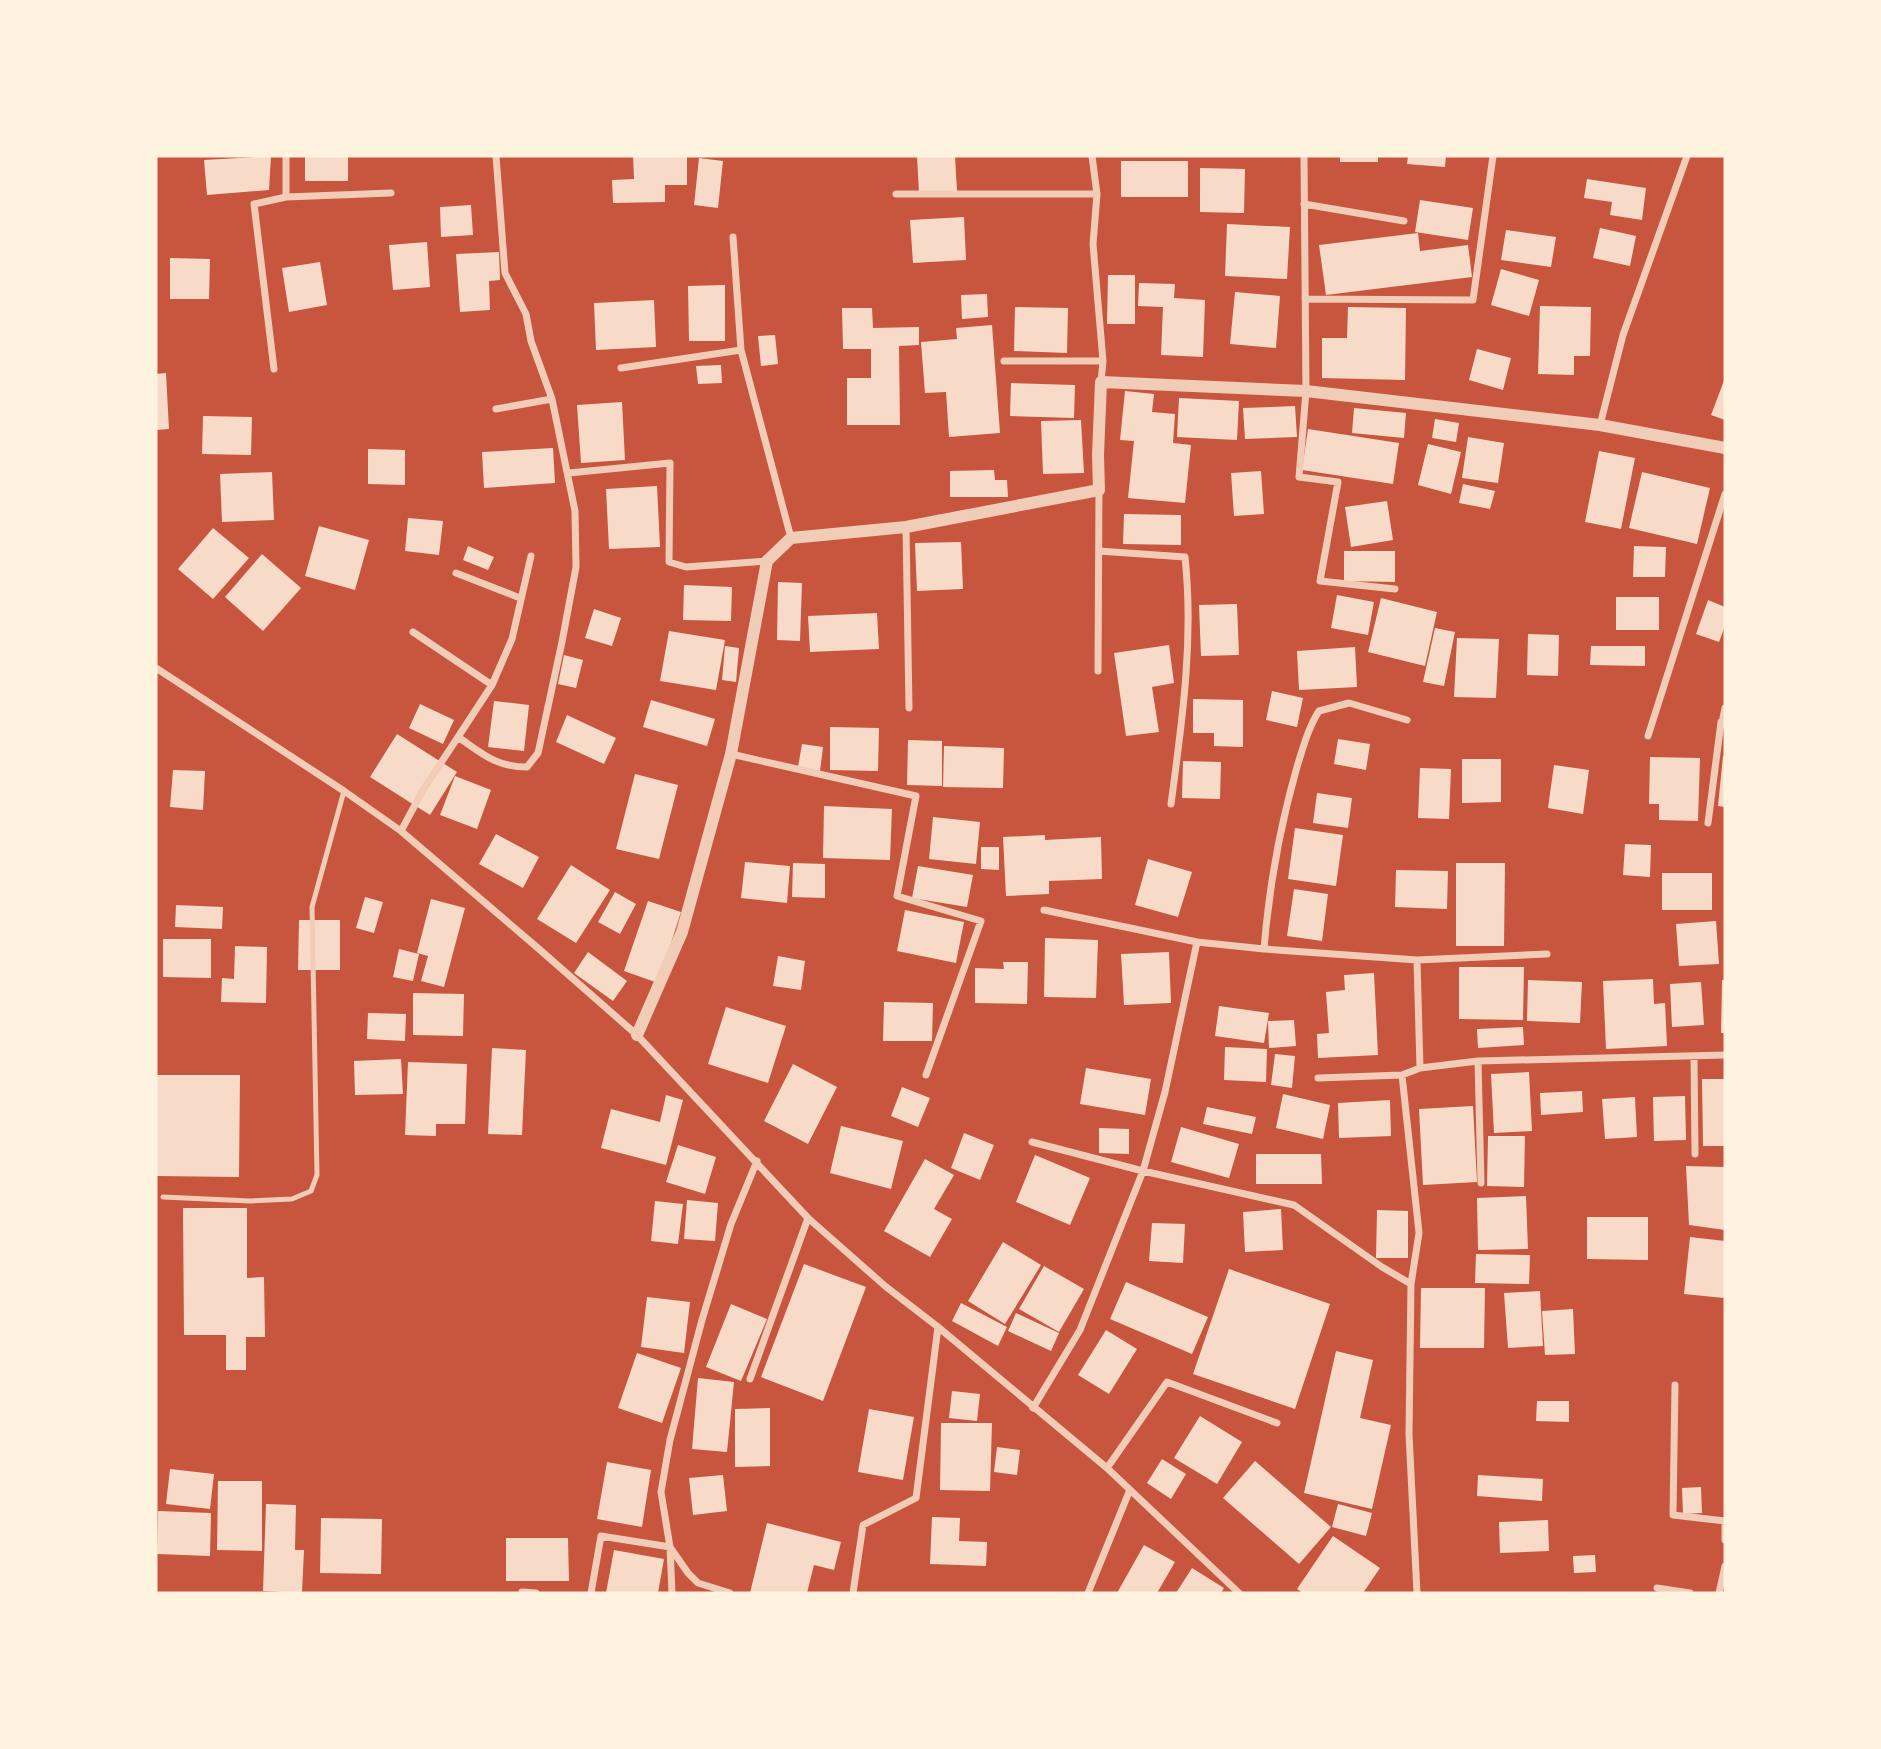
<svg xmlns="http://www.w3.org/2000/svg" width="1881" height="1749" viewBox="0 0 1881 1749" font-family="'Exo 2',sans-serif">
<rect width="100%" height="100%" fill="#c8553d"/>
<!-- building -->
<path fill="#f7dbc8" d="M271,156L269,190L207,195L204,160Z
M305,156H348V181H305Z
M633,156H687V185H665V202L613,203L612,180L634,179Z
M917,156H955L957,191L919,193Z
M1340,156H1378V162H1340Z
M1408,156H1446L1445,167L1407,164Z
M699,158L723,161L718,208L694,205Z
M1121,161H1188V197H1121Z
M1200,168L1245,169L1244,213L1200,212Z
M1587,179L1646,188L1642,220L1610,215L1612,202L1584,198Z
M1420,200L1473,208L1468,240L1415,232Z
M471,205L473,235L441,237L440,207Z
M964,217L966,260L913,263L910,220Z
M1227,224L1290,227L1287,279L1225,276Z
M1600,228L1636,236L1630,266L1593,258Z
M1506,230L1556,237L1551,267L1501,260Z
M1418,233L1420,251L1468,245L1472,277L1326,295L1319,245Z
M427,242L430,287L393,290L389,245Z
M499,252L500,280L489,281L490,310L460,312L456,254Z
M170,258L210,259L209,299H170Z
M320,262L327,305L289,312L282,268Z
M1501,269L1539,280L1529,316L1491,305Z
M1108,275H1135V324H1107Z
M1139,283L1175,284L1174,298L1205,300L1203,357L1161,355L1163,307L1138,306Z
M725,285V341H689L688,286Z
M1235,292L1280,296L1276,348L1230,344Z
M987,294L988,317L962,319L961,295Z
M654,300L656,347L596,350L594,303Z
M1540,306L1591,307L1590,356H1574V375L1538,374Z
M1015,307L1068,308L1067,353L1014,351Z
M1348,307L1406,308L1405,380L1322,378V338H1347Z
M842,308H872L873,328L919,327V345L899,346L900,425H847V378H871V349H843Z
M992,325L1000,433L949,437L946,392L925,393L921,342L957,339L956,328Z
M775,335L778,364L761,366L758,336Z
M1477,349L1511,358L1503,390L1469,380Z
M721,365L722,383L698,384L696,366Z
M166,373L169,429L156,430V374Z
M1725,378V420L1711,415Z
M1011,383L1075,385L1074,418L1010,416Z
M1125,391L1154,394L1152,412L1175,414L1173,443L1191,445L1185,503L1128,498L1134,441L1120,440Z
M1179,398L1239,401L1237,440L1177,437Z
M622,402L625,460L581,463L577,405Z
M1295,406L1297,437L1245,439L1243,408Z
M1354,408L1406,413L1404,438L1352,433Z
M203,416L252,417L251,455L202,454Z
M1435,419L1459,423L1456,442L1432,438Z
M1081,420L1084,473L1043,474L1041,421Z
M1308,429L1399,443L1393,484L1302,470Z
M1468,437L1504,443L1498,483L1462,478Z
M1428,444L1461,452L1451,494L1418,485Z
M553,448L555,483L484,488L482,452Z
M368,449L405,450V485L368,484Z
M1599,451L1635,458L1621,529L1585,522Z
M994,470L995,480H1007L1008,497H950V471Z
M1261,471L1264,514L1234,516L1231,473Z
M272,472L274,520L222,522L220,474Z
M1642,472L1710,488L1697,544L1629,528Z
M1463,484L1495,491L1490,509L1459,503Z
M657,486L660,547L609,549L606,489Z
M1387,501L1393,540L1351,547L1345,507Z
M1124,514L1181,515V545L1123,544Z
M408,518L443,521L439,555L405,551Z
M319,526L369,540L355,590L305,576Z
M213,528L249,558L213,599L178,569Z
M961,542L963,589L917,591L915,543Z
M468,546L494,557L488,570L463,560Z
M1634,546L1666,547L1665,577H1633Z
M1344,551H1395V582L1344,581Z
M262,554L301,588L263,631L225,597Z
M778,582L802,583L800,641L777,640Z
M684,585L732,587L731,621L683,620Z
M1337,595L1374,602L1368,635L1331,628Z
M1616,597H1659V630H1616Z
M1381,598L1437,612L1425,666L1368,652Z
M1708,600L1725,607V626L1719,642L1696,634Z
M1237,604L1239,655L1201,656L1199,605Z
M594,609L621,618L612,646L585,638Z
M877,613L879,649L810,652L808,616Z
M1435,628L1455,632L1444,686L1423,682Z
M669,631L725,640L716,690L660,681Z
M1528,634L1559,635L1558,676L1527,675Z
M1457,638L1499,639L1496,698L1454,697Z
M1169,645L1174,683L1152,687L1159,732L1126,736L1114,653Z
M725,646L739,648L736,682L722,680Z
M1591,646H1645V666L1590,665Z
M1355,647L1357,687L1299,690L1297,651Z
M564,655L583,660L576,688L558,684Z
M1272,691L1303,698L1297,727L1266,720Z
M1193,699L1243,700V747L1214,746V733H1193Z
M651,700L715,719L707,746L643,727Z
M494,701L529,705L524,751L488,747Z
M420,704L454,720L443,744L409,728Z
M567,715L616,738L604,764L556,742Z
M830,727L879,728L878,771L830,770Z
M397,734L457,772L430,815L370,777Z
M1338,739L1370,744L1366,770L1334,764Z
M908,740L942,741V786L907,785Z
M802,744L823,747L820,771L798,767Z
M944,746L1004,748L1003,788L943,787Z
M1723,756H1725V807L1718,806Z
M1650,757L1700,758L1698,821L1659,820V804H1649Z
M1462,759H1501V802L1462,803Z
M1183,761L1221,762L1220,799L1182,798Z
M1554,765L1589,770L1583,814L1548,808Z
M1420,768L1451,769L1449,819L1418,818Z
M173,770L205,771L203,810L170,807Z
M635,774L678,785L659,859L616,849Z
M455,776L491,790L477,829L440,815Z
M1317,793L1352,798L1348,828L1313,823Z
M824,806L892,809L890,860L823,858Z
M933,817L980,822L976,864L929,859Z
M1295,828L1343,835L1336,886L1288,879Z
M496,834L539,857L523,888L479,864Z
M1045,835V840L1101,837L1102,879L1049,881V894L1006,896L1003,837Z
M1625,844L1651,845L1650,877L1623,875Z
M981,847H999V870L981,869Z
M1148,859L1192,872L1178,917L1135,905Z
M745,862L790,866L787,903L741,898Z
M793,863L825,864V898L792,897Z
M1456,863H1505L1504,946H1456Z
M571,865L610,890L576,943L537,919Z
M918,866L973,875L967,907L912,898Z
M1396,870L1448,871L1447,909L1395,907Z
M1662,873H1712V910H1662Z
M1294,889L1328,894L1322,941L1287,936Z
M615,892L636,904L620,934L598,922Z
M365,897L383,902L374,933L356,928Z
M431,899L465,908L444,987L421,981L428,956L417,953Z
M648,901L681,912L658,983L624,971Z
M176,905L223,907L222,929L175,927Z
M905,910L964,922L956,963L897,951Z
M299,920H340V970H298Z
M1716,921L1719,964L1679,966L1676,924Z
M1045,938L1098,940L1096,998L1044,997Z
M163,939H211V978L163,977Z
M235,946L267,947L266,1003L221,1002L222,978L234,979Z
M399,949L419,954L413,981L393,977Z
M588,952L627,981L613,1001L574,973Z
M1169,952L1171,1003L1124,1005L1121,954Z
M778,956L805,961L801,990L773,986Z
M1003,962H1028L1027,1004L975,1003V968L1004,969Z
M1459,967H1524L1523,1020L1459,1019Z
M1374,973L1378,1055L1318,1058L1317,1034L1329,1033L1326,992L1345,990L1344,975Z
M1653,979L1654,1004L1665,1003L1667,1046L1606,1049L1603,981Z
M1528,980L1582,982L1580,1023L1527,1021Z
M1722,980H1725V1033H1721Z
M1701,982L1704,1025L1672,1027L1670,984Z
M413,993L464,994L463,1036L413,1035Z
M884,1002L933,1003L932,1041H883Z
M1219,1006L1269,1013L1264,1043L1215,1036Z
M726,1007L786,1026L768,1083L708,1064Z
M368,1013L406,1014L405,1041L367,1039Z
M1294,1020L1296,1046L1269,1048L1268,1021Z
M1523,1027L1524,1045L1478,1048L1477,1029Z
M1225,1047L1267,1049L1266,1082L1224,1080Z
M492,1048L526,1050L522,1135L488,1134Z
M1275,1054L1295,1056L1292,1088L1271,1085Z
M401,1059L403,1094L355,1095L354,1061Z
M408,1062L467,1064L465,1124H436V1136L405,1135Z
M793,1064L837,1087L808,1144L764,1121Z
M1086,1068L1151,1079L1145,1115L1080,1104Z
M1529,1072L1532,1131L1494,1133L1491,1074Z
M156,1075H240L239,1177L156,1176Z
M1702,1079H1725V1146H1703Z
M902,1087L930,1098L918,1127L891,1116Z
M1582,1091L1583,1112L1541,1115L1540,1093Z
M1283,1094L1330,1105L1323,1139L1276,1128Z
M666,1095L683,1100L666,1165L601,1148L611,1109L660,1122Z
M1685,1096L1686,1140L1654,1141L1653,1097Z
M1635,1097L1637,1137L1605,1139L1602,1099Z
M1390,1100L1391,1136L1339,1138L1338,1103Z
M1473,1106L1477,1182L1423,1185L1419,1109Z
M1207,1107L1256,1117L1252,1134L1203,1124Z
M841,1126L903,1141L891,1189L830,1173Z
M1181,1127L1239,1144L1229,1178L1171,1162Z
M1099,1128L1129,1129V1154L1099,1153Z
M964,1133L994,1145L980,1180L951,1168Z
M1488,1136H1525L1524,1187L1487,1186Z
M678,1145L716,1157L705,1194L666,1182Z
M1256,1154H1321L1322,1184H1256Z
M1035,1155L1090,1178L1070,1225L1016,1202Z
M925,1159L954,1175L934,1209L952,1219L930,1257L884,1231Z
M1686,1166L1725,1167V1230L1689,1225Z
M1526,1196L1528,1249L1478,1250L1477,1198Z
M687,1200L718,1203L715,1241L684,1239Z
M655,1201L683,1204L678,1244L651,1241Z
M183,1208H247V1278L264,1277L265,1337H246V1370H226V1335H184Z
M1281,1209L1283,1250L1245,1252L1243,1212Z
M1377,1210L1408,1211V1258H1376Z
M1587,1217H1648V1260L1587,1259Z
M1152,1223L1185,1224L1183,1263L1149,1261Z
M1690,1237L1725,1241L1724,1298L1684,1294Z
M1003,1242L1041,1265L1005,1324L968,1301Z
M1476,1254L1530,1255L1529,1284L1475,1283Z
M804,1264L866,1287L823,1401L761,1377Z
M1044,1266L1084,1289L1059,1332L1019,1309Z
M1229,1269L1330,1304L1295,1409L1193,1374Z
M1126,1282L1208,1317L1192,1354L1110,1319Z
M1421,1288H1485L1484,1348H1420Z
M1540,1291L1543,1346L1508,1348L1504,1293Z
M647,1297L690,1302L684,1353L641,1347Z
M961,1303L1007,1327L998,1346L952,1321Z
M731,1304L767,1319L741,1381L706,1367Z
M1573,1309L1575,1354L1545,1355L1542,1311Z
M1016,1313L1059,1333L1051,1351L1008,1331Z
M1106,1330L1137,1349L1109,1394L1078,1375Z
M1336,1351L1373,1360L1360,1418L1391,1425L1372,1509L1304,1493Z
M637,1353L681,1368L662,1423L618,1408Z
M698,1378L734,1382L727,1452L692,1449Z
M952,1391L980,1394L977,1421L949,1418Z
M1537,1401H1569V1422L1536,1421Z
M770,1408V1466L735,1467V1409Z
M869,1409L914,1417L903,1480L858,1472Z
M1200,1416L1242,1442L1217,1484L1174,1458Z
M941,1423H992L990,1491L940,1490Z
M997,1447L1020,1450L1017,1475L994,1472Z
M1162,1459L1186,1474L1171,1499L1147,1483Z
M1255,1461L1331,1527L1299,1564L1223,1498Z
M607,1462L651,1470L642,1527L597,1519Z
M170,1469L214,1474L210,1509L166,1504Z
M723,1475L727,1511L693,1515L689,1478Z
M1478,1475L1543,1479L1542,1501L1477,1496Z
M218,1481H262V1551L217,1550Z
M1701,1487L1702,1513L1683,1514L1682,1488Z
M266,1504L296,1505L295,1550H304L302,1593L263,1591Z
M1338,1504L1372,1513L1366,1536L1332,1527Z
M158,1511L211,1513L210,1556L157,1554Z
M932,1517L960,1518L959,1541L987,1542L986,1566L930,1564Z
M321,1518L382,1519L381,1574L320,1573Z
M1548,1520L1549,1551L1500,1553L1499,1522Z
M767,1523L841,1542L834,1570L814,1565L807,1593H750Z
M1333,1536L1380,1568L1363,1593H1303L1297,1589Z
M506,1538H568L569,1581H506Z
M1144,1545L1175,1562L1157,1593H1117Z
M614,1550L664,1559L658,1593H606Z
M1595,1555L1596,1572L1574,1573L1573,1556Z
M1192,1568L1224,1588L1221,1593H1176Z"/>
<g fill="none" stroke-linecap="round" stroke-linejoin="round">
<!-- service -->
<path stroke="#f1ccb7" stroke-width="5" d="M163,1197L250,1201L292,1199L311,1191L317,1175L312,907L344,791"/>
<!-- minor -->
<path stroke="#f1ccb7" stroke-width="7" d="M286,156V197L391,193
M1092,156L1097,194L1093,244L1103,361L1101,382
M1304,156L1306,391L1299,477L1338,482L1320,581L1395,589
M896,194H1097
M1304,204L1404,221
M733,237L741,350L791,538
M1305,299L1473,300L1493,156
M1004,361H1103
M621,368L741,350
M274,369L254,204L286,197
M496,409L552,399
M1600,425L1623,335L1687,156
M569,473L670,463L669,562L686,567L767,561
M906,527L909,708
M1099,551L1185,557C1194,640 1182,722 1171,804
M456,573L520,598
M413,632L492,685
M156,668L344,791L401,831L539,949L637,1035L808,1218L885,1286L938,1327L1107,1468L1239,1593
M1098,671L1099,490
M1407,720L1349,703L1319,711C1308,728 1303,748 1297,767C1280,826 1269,888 1264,949L1417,960L1420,1068
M1722,723L1725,708
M1648,736L1725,494
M458,737L492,685L512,639L531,556
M731,754L916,796L897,896L981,921L926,1075
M1708,823L1721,722
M401,831L423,790L458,737C483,754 496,767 527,767L538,753L562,642L576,567L575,511L552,399L531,341L526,314L505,273L496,156
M1044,910L1197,942L1264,949
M1417,960L1547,954
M1694,1056L1695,1154
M1478,1061L1481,1183
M1402,1075L1419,1233L1411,1284L1409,1434L1417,1593
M1318,1078L1402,1075L1420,1068L1478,1061L1725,1055
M1032,1142L1143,1171L1294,1205L1382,1267L1411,1284
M750,1379L808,1218
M1675,1385L1673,1515L1725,1521V1540
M1033,1408L1080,1330L1143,1171L1165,1092L1197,942
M1107,1468L1167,1382L1277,1423
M1657,1588L1690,1593
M522,1592L536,1593
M591,1593L601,1536L670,1547L672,1593
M730,1593L698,1583L688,1573L670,1547L661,1492L670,1440L702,1320L731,1224L757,1161
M853,1593L863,1525L916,1498L938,1327
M1088,1593L1129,1492
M1719,1593L1725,1566"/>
<!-- tertiary -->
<path stroke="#f1ccb7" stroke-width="12" d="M637,1035L682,932L731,754L767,561L791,538L906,527L1099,490L1098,455L1101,382L1306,391L1600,425L1725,448"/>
</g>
<!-- border -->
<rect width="1881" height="1749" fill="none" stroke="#fff3e0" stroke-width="315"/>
</svg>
